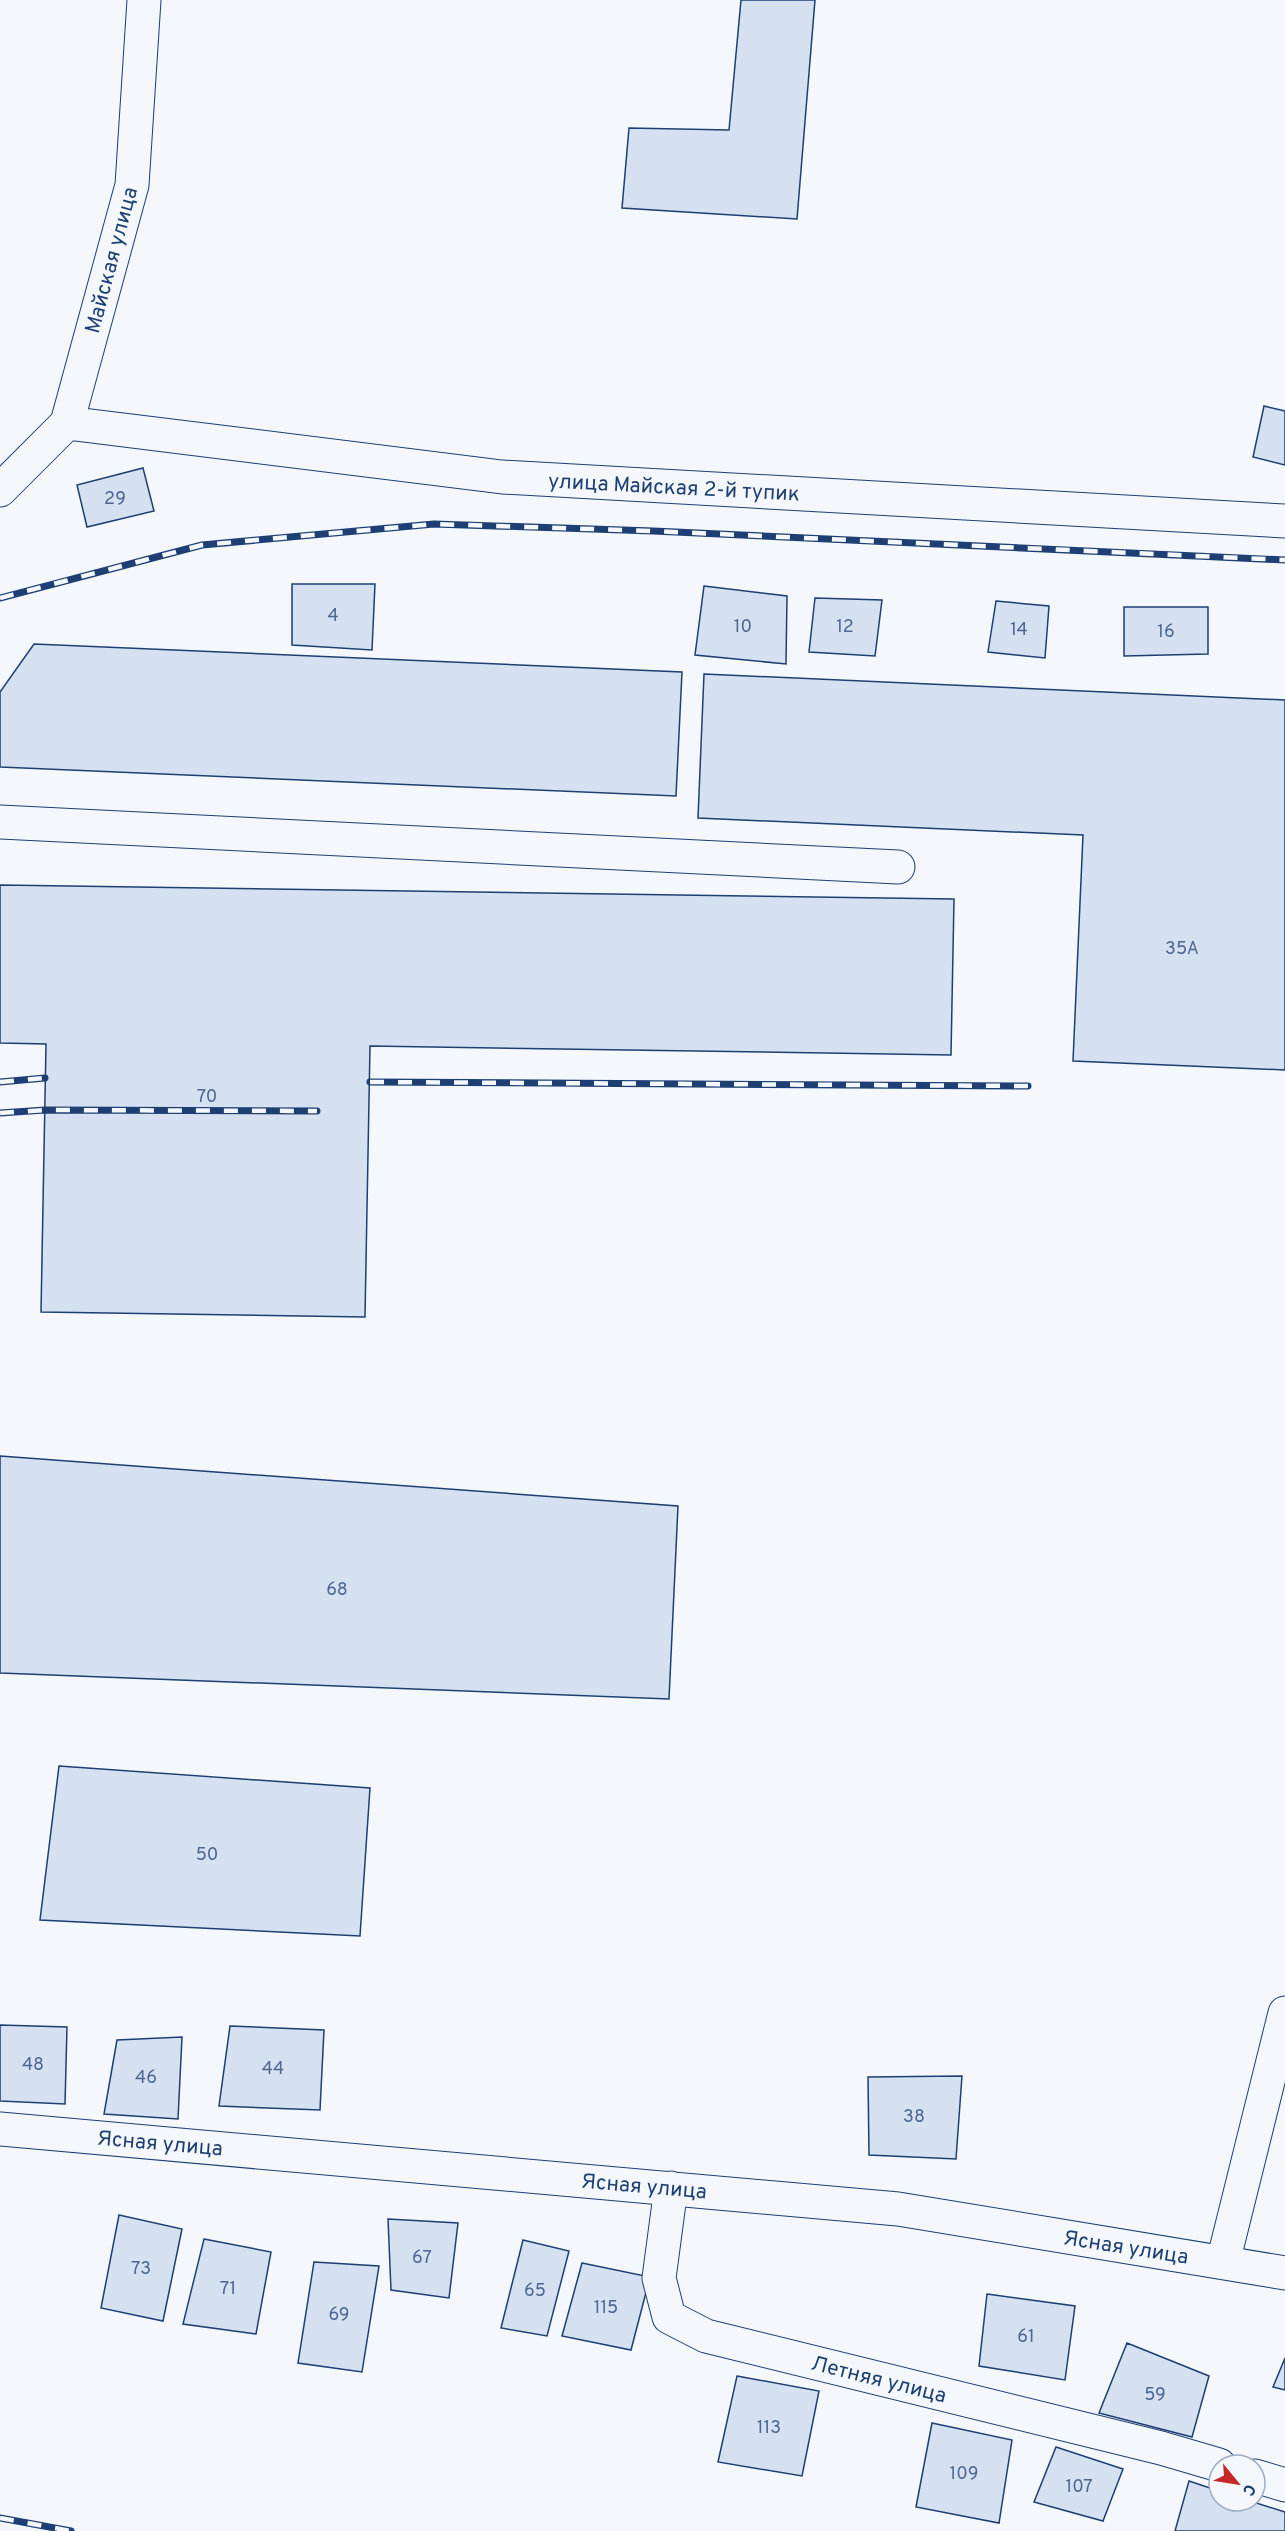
<svg xmlns="http://www.w3.org/2000/svg" width="1285" height="2531" viewBox="0 0 1285 2531" font-family="Overpass,sans-serif">
<rect width="100%" height="100%" fill="#f4f7fb"/>
<!-- building -->
<path fill="#d5e0f0" stroke="#1d3f73" stroke-width="1.5" d="M741,0H815L797,219L622,208L629,128L729,130Z
M1264,406L1285,411V465L1253,457Z
M143,468L154,511L87,527L77,485Z
M292,584H375L372,650L292,645Z
M704,586L787,596L786,664L695,655Z
M815,598L882,600L875,656L809,652Z
M996,601L1049,606L1045,658L988,652Z
M1124,607H1208V654L1124,656Z
M34,644L682,672L676,796L0,767V692Z
M704,674L1285,700V1070L1073,1061L1083,835L698,818Z
M0,885L954,899L951,1055L370,1046L365,1317L41,1312L46,1044L0,1043Z
M0,1456L678,1506L669,1699L0,1673Z
M59,1766L370,1788L360,1936L40,1920Z
M0,2025L67,2027L65,2104L0,2101Z
M230,2026L324,2030L320,2110L219,2106Z
M182,2037L178,2119L104,2114L117,2040Z
M962,2076L956,2159L869,2155L868,2077Z
M119,2215L182,2229L163,2321L101,2308Z
M388,2219L458,2223L449,2298L391,2290Z
M204,2239L271,2252L256,2334L183,2324Z
M523,2240L569,2251L547,2336L501,2328Z
M314,2262L379,2266L362,2372L298,2363Z
M582,2263L650,2277L631,2350L562,2336Z
M987,2294L1075,2306L1065,2380L979,2366Z
M1127,2343L1209,2376L1192,2437L1099,2413Z
M1285,2358V2390L1273,2387Z
M737,2376L819,2391L802,2476L718,2462Z
M932,2423L1012,2440L999,2523L916,2507Z
M1056,2447L1123,2469L1103,2521L1034,2502Z
M1189,2481L1219,2491V2501H1250L1285,2512V2531H1175Z"/>
<g fill="none" stroke-linecap="round" stroke-linejoin="round">
<defs>
<path id="minor" d="M67,423L502,477L1285,521
M0,490L67,423L132,185L144,0
M0,822L898,867
M0,2129L898,2209L1285,2273
M671,2188L659,2278L669,2317L706,2336L1161,2448L1219,2465
M1223,2262L1285,2013
M1255,2476L1285,2485"/>
</defs>
<!-- minor casing -->
<use href="#minor" stroke="#1d3f73" stroke-width="35"/>
<!-- minor -->
<use href="#minor" stroke="#f4f7fb" stroke-width="33"/>
<defs>
<path id="rail" d="M0,598L202,545L434,524L653,531L1285,560
M0,1082L45,1078
M370,1082L1028,1086
M0,1113L45,1110L317,1111
M0,2518L71,2531"/>
</defs>
<!-- rail casing -->
<use href="#rail" stroke="#1d3f73" stroke-width="7"/>
<!-- rail -->
<use href="#rail" stroke="#f4f7fb" stroke-width="4.5" stroke-dasharray="14" stroke-linecap="butt"/>
</g>
<g text-anchor="middle" stroke-width="4.5" stroke-linejoin="round" paint-order="stroke">
<!-- number labels -->
<g font-size="18" fill="#4b6792">
<text x="115" y="504">29</text>
<text x="333" y="621">4</text>
<text x="743" y="632">10</text>
<text x="845" y="632">12</text>
<text x="1019" y="635">14</text>
<text x="1166" y="637">16</text>
<text x="1182" y="954">35А</text>
<text x="207" y="1102">70</text>
<text x="337" y="1595">68</text>
<text x="207" y="1860">50</text>
<text x="33" y="2070">48</text>
<text x="273" y="2074">44</text>
<text x="146" y="2083">46</text>
<text x="914" y="2122">38</text>
<text x="422" y="2263">67</text>
<text x="141" y="2274">73</text>
<text x="228" y="2294">71</text>
<text x="535" y="2296">65</text>
<text x="606" y="2313">115</text>
<text x="339" y="2320">69</text>
<text x="1026" y="2342">61</text>
<text x="1155" y="2400">59</text>
<text x="769" y="2433">113</text>
<text x="964" y="2479">109</text>
<text x="1079" y="2492">107</text>
</g>
<!-- street labels -->
<g font-size="21" fill="#1d3f73" stroke="#f4f7fb">
<text transform="translate(111 260) rotate(-75)" y="7">Майская улица</text>
<text transform="translate(674 487) rotate(3)" y="7">улица Майская 2-й тупик</text>
<text transform="translate(160 2143) rotate(5)" y="7">Ясная улица</text>
<text transform="translate(644 2186) rotate(5)" y="7">Ясная улица</text>
<text transform="translate(1126 2247) rotate(9)" y="7">Ясная улица</text>
<text transform="translate(879 2379) rotate(14)" y="7">Летняя улица</text>
</g>
</g>
<!-- north arrow -->
<g transform="translate(1237 2483) rotate(120)"><circle r="28" fill="#f4f7fb" stroke="#9eadc5" stroke-width="1.5"/>
<path d="M0-4.5L10 22L0 15L-10 22Z" fill="#c62828"/>
<text y="-9" font-size="16" font-weight="bold" text-anchor="middle" fill="#1d3f73">С</text>
</g>
</svg>
